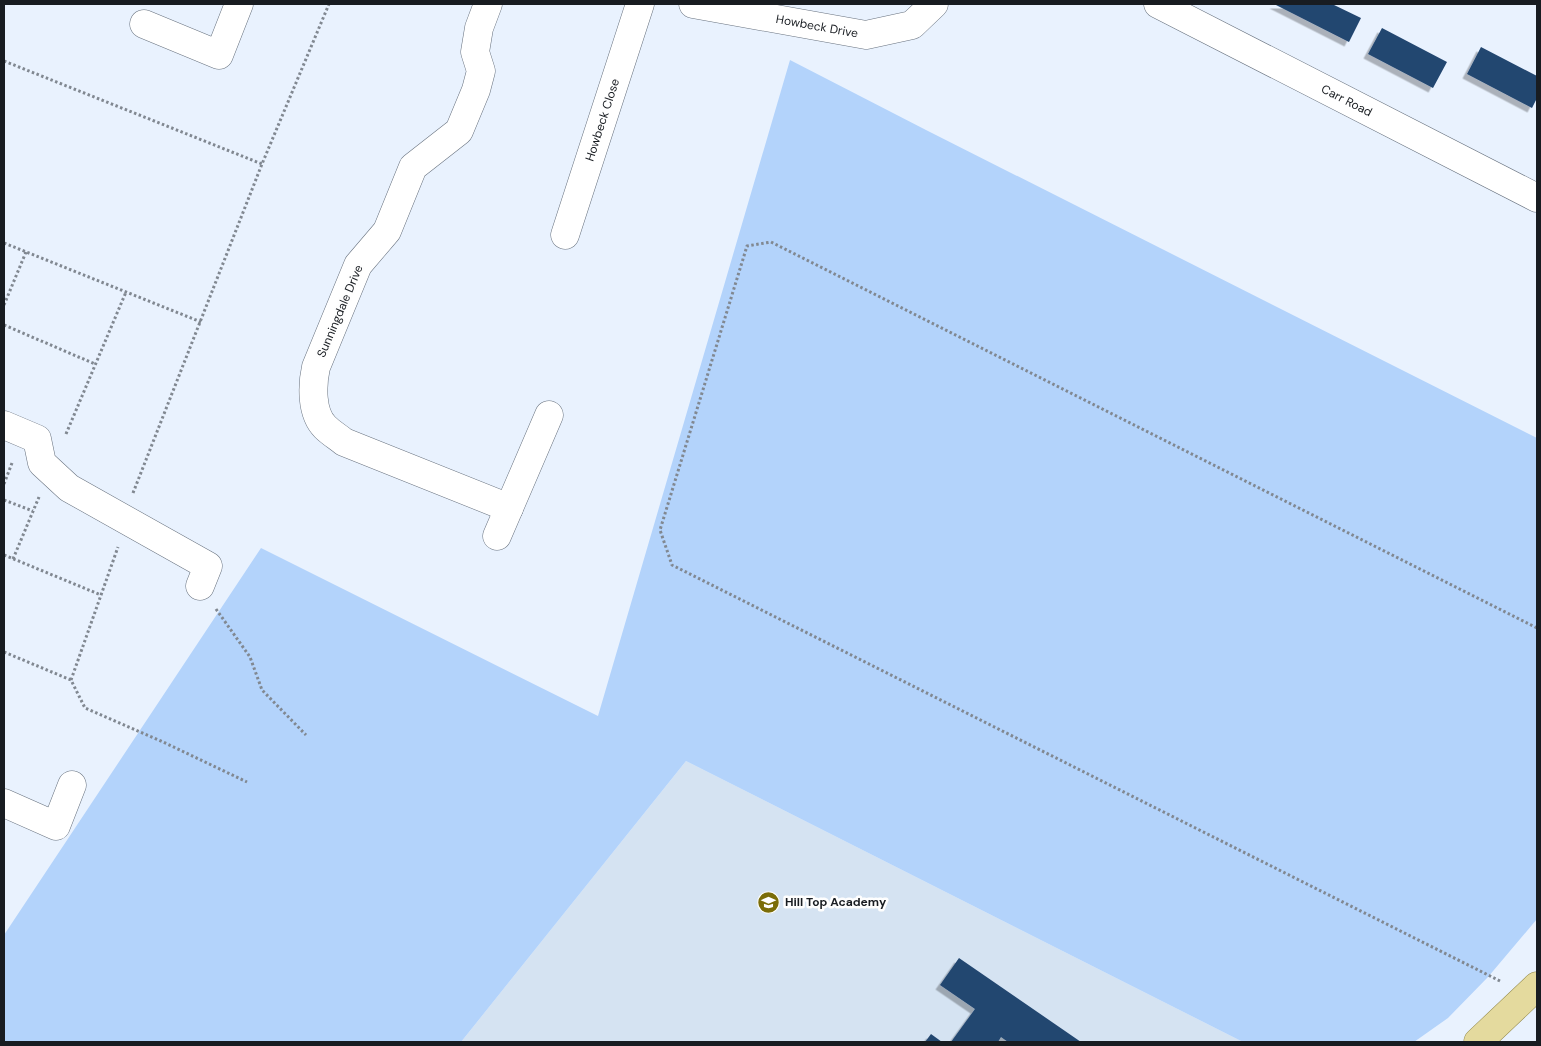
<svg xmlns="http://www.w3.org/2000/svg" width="1541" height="1046" viewBox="0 0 1541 1046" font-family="'DM Sans',sans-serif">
<defs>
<filter id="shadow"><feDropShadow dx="-4.5" dy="4.5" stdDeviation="0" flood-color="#0004"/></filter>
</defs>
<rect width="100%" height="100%" fill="#e9f2fe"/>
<!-- built -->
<path fill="#d5e3f2" d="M686,761L1243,1042H461Z"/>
<!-- green -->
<path fill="#b3d3fb" d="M790,60L926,130L1537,438V919L1488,977L1448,1018L1414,1042H1243L686,761L461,1042H4V935L261,548L598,716Z"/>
<!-- building -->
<path fill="#234670" filter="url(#shadow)" d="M1274,4H1332L1361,18L1349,42Z
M1382,28L1447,62L1433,88L1368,54Z
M1481,47L1537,76V98L1532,108L1467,74Z
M959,958L1081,1042H1008L1001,1037L998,1042H951L975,1009L940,985Z
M931,1034L942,1042H925Z"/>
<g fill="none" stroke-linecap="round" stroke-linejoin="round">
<defs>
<g id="minor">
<path d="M488,4L479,28L475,52L481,71L476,90L459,131L413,167L387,231L358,265L316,367C312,385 311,413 325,427C331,433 338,437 344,442L509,508"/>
<path id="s1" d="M693,4L866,35L912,25L934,4"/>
<path id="s2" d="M1158,4L1537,198"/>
<path d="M144,24L219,55L239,4"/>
<path id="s3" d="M565,235L640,4"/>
<path d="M4,425L37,439L42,463L69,488L208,566L200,586"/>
<path d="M497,536L549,415"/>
<path d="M4,803L56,826L72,785"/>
</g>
<path id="major" d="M1478,1042L1537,986"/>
</defs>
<!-- minor casing -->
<use href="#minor" stroke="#68727f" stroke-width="29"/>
<!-- major casing -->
<use href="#major" stroke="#918748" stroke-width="29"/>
<!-- path -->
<path stroke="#818891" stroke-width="3" stroke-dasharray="2.5 2.5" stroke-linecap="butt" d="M4,61L262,164
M4,243L201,322
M4,305L26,252
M4,325L95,364
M66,434L126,292
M4,484L12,463
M133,493L262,164L329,4
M4,500L33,511
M4,555L101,595
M13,559L39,497
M216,609L250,657L262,690L306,735
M4,652L71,680L85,708L161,741L247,782
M71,680L118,547
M1500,981L672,565L660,530L747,246L771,242L1537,628"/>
<!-- minor -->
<use href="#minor" stroke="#fff" stroke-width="28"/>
<!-- major -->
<use href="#major" stroke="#e4da9e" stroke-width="28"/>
</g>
<!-- icons -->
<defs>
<symbol id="school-disc" viewBox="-11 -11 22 22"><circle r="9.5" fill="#7b6d08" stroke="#fefefe"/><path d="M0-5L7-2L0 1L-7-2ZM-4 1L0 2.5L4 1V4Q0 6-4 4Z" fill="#fff"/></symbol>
</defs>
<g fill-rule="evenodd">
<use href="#school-disc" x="756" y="890" width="25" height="25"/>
</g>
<g text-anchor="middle" stroke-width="5" stroke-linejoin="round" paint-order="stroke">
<!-- street labels -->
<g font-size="12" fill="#181c21" stroke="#fefefe">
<text dy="4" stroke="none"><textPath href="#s1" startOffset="126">Howbeck Drive</textPath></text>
<text dy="4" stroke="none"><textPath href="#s2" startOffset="212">Carr Road</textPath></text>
<text dy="4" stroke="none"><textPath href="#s3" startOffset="121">Howbeck Close</textPath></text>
<text transform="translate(340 311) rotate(-67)" y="4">Sunningdale Drive</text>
</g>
<!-- poi labels -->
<g font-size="12" font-weight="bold" fill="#181c21" stroke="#fefefe" text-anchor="start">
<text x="785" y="906">Hill Top Academy</text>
</g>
</g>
<!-- border -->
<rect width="1541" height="1046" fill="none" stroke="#181c21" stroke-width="10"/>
</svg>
